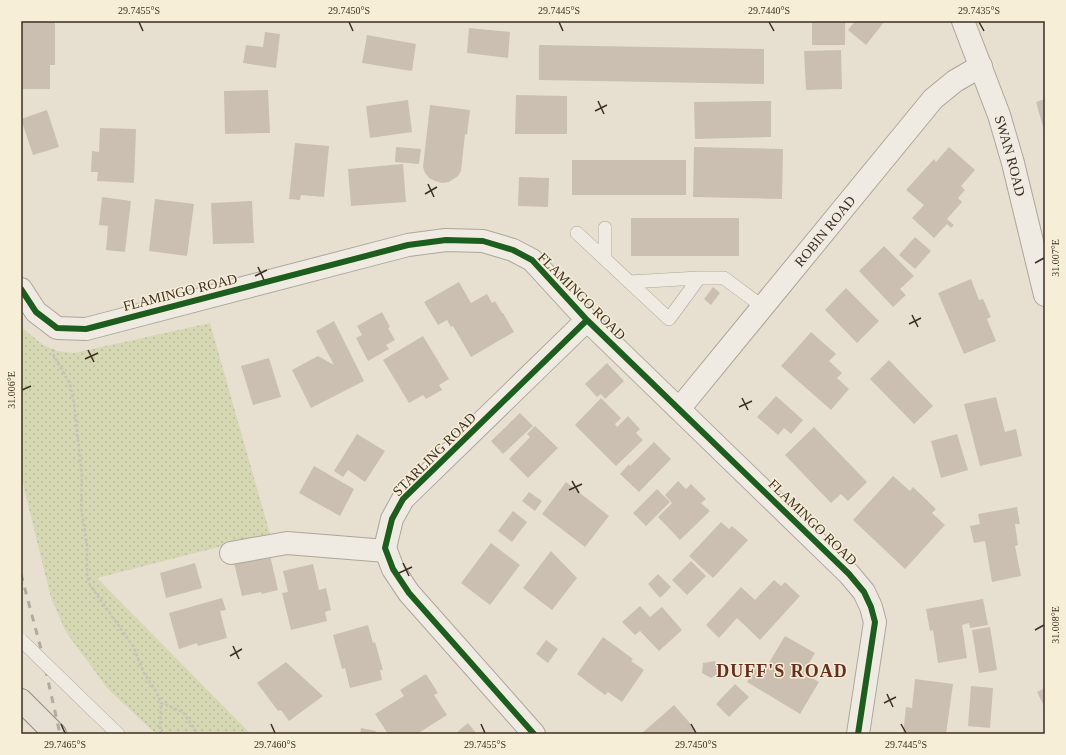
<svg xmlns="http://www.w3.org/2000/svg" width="1066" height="755" viewBox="0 0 1066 755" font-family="Georgia,serif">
<defs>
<pattern id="grass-dots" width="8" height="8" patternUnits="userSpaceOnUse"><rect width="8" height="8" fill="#d6d7b3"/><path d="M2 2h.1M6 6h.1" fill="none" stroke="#b9b99a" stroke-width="1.8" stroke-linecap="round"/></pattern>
</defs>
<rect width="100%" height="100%" fill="#e7e0d1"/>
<!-- grass -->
<path fill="url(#grass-dots)" d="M210,323L270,534L97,578L251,734H156L108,689L66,632L51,598L21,476V327L43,345L57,351L74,353Z"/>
<!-- building -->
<path fill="#cbbfb2" d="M21,21H55V65H50V89H21Z
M812,21H845V45H812Z
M855,21H885L866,45L848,30Z
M469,28L510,32L508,58L467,53Z
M265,32L280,34L276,68L243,63L246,45L263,47Z
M367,35L416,44L412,71L362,63Z
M539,45L764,49V84L539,80Z
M841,50L842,89L806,90L804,51Z
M268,90L270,133L225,134L224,91Z
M516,95L567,96V134H515Z
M1045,99V134L1036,102Z
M408,100L412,132L370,138L366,106Z
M771,101V137L695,139L694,102Z
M430,105L470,110L467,135L465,134L461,171L458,176L449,182L442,183L435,181L429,178L425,173L423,167Z
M47,110L59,147L33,155L21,119Z
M100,128L136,129L134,183L97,181L98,172H91L92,151L99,152Z
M295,143L329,146L324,197L301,195L300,200L289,199Z
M396,147L421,149L419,164L395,162Z
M694,147L783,149L782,199L693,197Z
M949,147L975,170L961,186L965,190L958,198L962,202L947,219L954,225L951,228L947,224L934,238L912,218L924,205L906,190L934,159L936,162Z
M572,160H686V195H572Z
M403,164L406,202L351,206L348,169Z
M519,177L549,178L548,207L518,206Z
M102,197L131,201L125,252L106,250L108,226L99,225Z
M155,199L194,204L187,256L149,251Z
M252,201L254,243L213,244L211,203Z
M631,218H739V256H631Z
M915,237L931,251L915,269L899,255Z
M884,246L914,276L900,289L906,295L893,307L859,271Z
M971,279L979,300L983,299L991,317L987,319L996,341L964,354L938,293Z
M459,282L471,303L487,294L492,303L495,301L502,313H503L514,332L471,357L453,326L451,327L447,320L438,325L424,302Z
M713,287L720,293L711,305L704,299Z
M846,288L879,321L857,343L825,310Z
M382,312L390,327L388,328L395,340L386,345L389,349L368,361L356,338L362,335L357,326Z
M334,321L364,381L311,408L292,370L318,356L334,365L316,331Z
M811,332L836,354L829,361L842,373L837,378L849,389L831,410L781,366Z
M423,336L449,379L439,385L442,390L426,399L423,395L409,403L383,360Z
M269,358L281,397L253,405L241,366Z
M889,360L933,406L914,424L870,379Z
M607,363L624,381L605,399L601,394L597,397L585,384Z
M776,396L803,420L791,434L784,428L778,435L757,417Z
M996,397L1005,432L1016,429L1022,456L980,466L964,404Z
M601,398L621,418L615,424L617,427L628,416L640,429L636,433L643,440L616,466L575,425Z
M520,413L533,426L503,454L491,441Z
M535,426L558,448L528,478L509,459L530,437L527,434Z
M814,427L867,482L848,501L841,494L831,503L785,455Z
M357,434L385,451L365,482L348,470L343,477L334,471Z
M957,434L968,470L941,478L931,441Z
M654,442L671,459L639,492L620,474L629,464L630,466Z
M314,466L354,489L340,516L299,493Z
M893,476L910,491L913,487L936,509L932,513L945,525L905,569L853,520Z
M678,481L686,489L691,484L706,499L701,503L710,511L680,540L658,517L672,503L665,495Z
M566,482L609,516L585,547L542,514Z
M657,489L670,502L646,526L633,513Z
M529,492L542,501L535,511L522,501Z
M1017,507L1020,524H1015L1018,545L1015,546L1021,576L992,582L985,541L974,543L970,526L980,524L978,514Z
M513,511L527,522L512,542L498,531Z
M721,522L729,529L732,526L748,540L713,578L689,556Z
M491,543L520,565L490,605L461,583Z
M269,551L278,590L262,594L261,592L242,596L233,559Z
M551,551L577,578L552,610L523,588Z
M691,561L706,576L687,595L672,580Z
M195,563L202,588L166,598L160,573Z
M313,564L319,590L326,588L331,610L325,612L327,621L291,630L282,593L288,592L283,571Z
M658,574L671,587L660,598L648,584Z
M774,580L781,586L785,582L800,596L760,640L737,618L719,638L706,625L741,587L755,600Z
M222,598L226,610L220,611L227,638L198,646L197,643L179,649L169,613Z
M983,599L988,625L970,628L969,623L962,625L967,658L938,663L933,630L930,631L926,609Z
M640,606L650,617L662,607L682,630L659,651L640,631L635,635L622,622Z
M368,625L373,643L375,642L383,670H380L382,680L350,688L345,668L342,669L333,635Z
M990,627L997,670L979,673L972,630Z
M785,636L815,653L803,673L819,682L800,714L747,682L757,666L764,671Z
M603,637L633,659L631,661L644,670L622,702L608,692L605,695L577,674Z
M546,640L558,649L548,663L536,654Z
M715,661L720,672L711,678L702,673L703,663Z
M286,662L323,696L289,721L281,710L278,711L257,683Z
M426,674L438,693L434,695L447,715L417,734H388L375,714L404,696L400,690Z
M915,679L953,684L946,734H903L906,707L912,708Z
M735,684L749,697L729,717L716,704Z
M971,686L993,688L990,728L968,726Z
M1045,688V708L1037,692Z
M674,705L696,730L692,734H641Z
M468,723L477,734H455Z
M361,728L376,731L375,734H360Z"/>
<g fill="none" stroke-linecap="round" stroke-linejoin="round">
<defs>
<path id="service" d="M605,228V259
M577,233L669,319L699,278H724L763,307
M629,282L699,278
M95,712L118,734"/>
<g id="minor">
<path id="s1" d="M963,21L999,115L1013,163L1045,295"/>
<path d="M21,289L36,312L57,328L86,329L408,245L446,240L483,241L513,250L532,260L587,320L849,574L864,592L871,607L875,622L858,734"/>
<path id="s2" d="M679,409L933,99L955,81L981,66"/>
<path d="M231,553L287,543L386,551"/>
<path d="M534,734L409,593L393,569L385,548L392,519L403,499L587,320"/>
</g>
<path id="primary" d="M21,700L55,734"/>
</defs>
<!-- service casing -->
<use href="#service" stroke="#ada599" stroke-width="14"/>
<!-- minor casing -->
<use href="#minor" stroke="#ada599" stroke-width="24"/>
<!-- primary casing -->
<use href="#primary" stroke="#928b80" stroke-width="24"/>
<!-- path -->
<path stroke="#c8c2b9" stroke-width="2.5" stroke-dasharray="3 2" stroke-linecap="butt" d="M53,349V354L70,384L74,403L82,476L81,507L87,545V574L90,585L133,646L144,673L157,693L161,703L183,712L198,734
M161,734L160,729L161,703"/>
<!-- service -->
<use href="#service" stroke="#efebe3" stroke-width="13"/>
<!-- minor -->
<use href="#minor" stroke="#efebe3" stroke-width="22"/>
<!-- primary -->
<use href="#primary" stroke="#e6e1d4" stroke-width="22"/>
<!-- rail -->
<path stroke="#afaaa2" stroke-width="3" stroke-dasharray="7 7" stroke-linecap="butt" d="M21,574L41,649L60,734"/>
<defs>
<path id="service-bridge" d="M21,640L95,712"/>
</defs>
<!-- service-bridge casing -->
<use href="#service-bridge" stroke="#ada599" stroke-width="14" stroke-linecap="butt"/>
<!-- service-bridge -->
<use href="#service-bridge" stroke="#efebe3" stroke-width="13"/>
<defs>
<path id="cycleway" d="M21,289L36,312L57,328L86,329L408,245L446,240L483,241L513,250L532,260L587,320L849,574L864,592L871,607L875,622L858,734
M534,734L409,593L393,569L385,548L392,519L403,499L587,320"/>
</defs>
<!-- cycleway casing -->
<use href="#cycleway" stroke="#f7eed8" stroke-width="8"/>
<!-- cycleway -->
<use href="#cycleway" stroke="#1b5e20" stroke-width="6"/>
</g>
<!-- ticks -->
<path fill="none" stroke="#3d2e20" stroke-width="1.5" d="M139,22L143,31M349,22L353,31M559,22L563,31M769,22L774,31M979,22L984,31M598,101L604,114M595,111L607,105M428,184L434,197M425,194L437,187M1035,263L1044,258M258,267L264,280M255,276L267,270M912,315L918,327M909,324L921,318M88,350L94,362M85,359L98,353M22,390L31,386M742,398L748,410M739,407L752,401M572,481L579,493M569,490L582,484M403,563L409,576M399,573L412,567M1035,630L1044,625M233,646L239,659M230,656L242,649M887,694L893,707M884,703L896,697M61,724L65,733M271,724L275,733M481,724L485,733M691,724L696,733M901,724L906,733"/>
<g text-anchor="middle" stroke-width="3" stroke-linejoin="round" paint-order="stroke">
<!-- street labels -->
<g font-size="14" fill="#3d2e20" stroke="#f7eed8">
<text dy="5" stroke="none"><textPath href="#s1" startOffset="143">SWAN ROAD</textPath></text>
<text dy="5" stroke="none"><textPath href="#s2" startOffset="230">ROBIN ROAD</textPath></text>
<text transform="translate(180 292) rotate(-14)" y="5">FLAMINGO ROAD</text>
<text transform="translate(582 296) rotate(45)" y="5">FLAMINGO ROAD</text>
<text transform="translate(434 454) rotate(-45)" y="5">STARLING ROAD</text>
<text transform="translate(813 522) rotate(44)" y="5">FLAMINGO ROAD</text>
</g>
<!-- district labels -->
<g font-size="18" font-weight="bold" letter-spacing="1" fill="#6b2e1e" stroke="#f7eed8">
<text x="782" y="677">DUFF'S ROAD</text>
</g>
</g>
<!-- border -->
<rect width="1066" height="755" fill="none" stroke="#f7eed8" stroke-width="44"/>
<rect x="22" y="22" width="1022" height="711" fill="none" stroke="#3d2e20" stroke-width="1.5"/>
<g font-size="10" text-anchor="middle" fill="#3d2e20">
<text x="139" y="14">29.7455°S</text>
<text x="349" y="14">29.7450°S</text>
<text x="559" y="14">29.7445°S</text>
<text x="769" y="14">29.7440°S</text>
<text x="979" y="14">29.7435°S</text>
<text transform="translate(1055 258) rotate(-90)" y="4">31.007°E</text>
<text transform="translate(11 390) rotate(-90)" y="4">31.006°E</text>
<text transform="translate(1055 625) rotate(-90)" y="4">31.008°E</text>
<text x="65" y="748">29.7465°S</text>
<text x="275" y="748">29.7460°S</text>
<text x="485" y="748">29.7455°S</text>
<text x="696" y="748">29.7450°S</text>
<text x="906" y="748">29.7445°S</text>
</g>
</svg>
